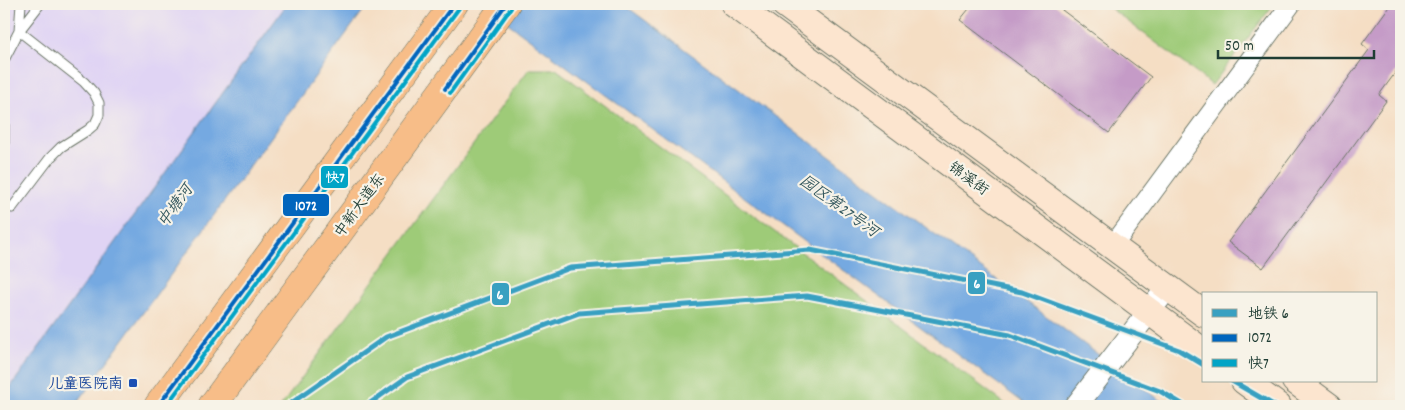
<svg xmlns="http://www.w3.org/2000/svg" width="1405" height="410" viewBox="0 0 1405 410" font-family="Dekko,'LXGW WenKai TC',sans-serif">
<rect width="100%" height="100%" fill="#f7f3e8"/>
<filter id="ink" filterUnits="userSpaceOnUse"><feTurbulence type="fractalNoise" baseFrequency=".02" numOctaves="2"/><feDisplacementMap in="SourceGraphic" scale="10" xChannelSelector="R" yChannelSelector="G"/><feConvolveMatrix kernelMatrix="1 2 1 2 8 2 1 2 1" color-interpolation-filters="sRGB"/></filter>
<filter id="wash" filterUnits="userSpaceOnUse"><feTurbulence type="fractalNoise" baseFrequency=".0096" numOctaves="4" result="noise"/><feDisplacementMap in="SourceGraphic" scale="20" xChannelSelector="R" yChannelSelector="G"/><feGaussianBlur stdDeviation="1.12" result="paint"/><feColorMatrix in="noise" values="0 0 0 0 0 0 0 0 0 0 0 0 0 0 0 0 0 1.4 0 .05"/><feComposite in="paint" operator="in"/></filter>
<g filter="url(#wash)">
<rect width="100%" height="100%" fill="#f5dec4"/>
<!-- built -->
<path fill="#e0d4f4" d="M4,4H287L4,396Z"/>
<!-- green -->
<path fill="#9ecb78" stroke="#5e8456" d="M1105,4H1274L1212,85Z
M529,69H556L1008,406H281Z"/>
<!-- water -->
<path fill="#74a9e1" stroke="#4a738a" d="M287,4H368L75,406H4V396Z
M482,4H623L1168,406H1028Z"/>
<g id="blocks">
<!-- building -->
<path fill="#c59bc7" d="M973,4H1054L1151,77L1109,133L960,20Z
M1391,4H1401V65L1379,95L1386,101L1263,268L1228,242L1369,50L1362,44Z"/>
</g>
</g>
<g filter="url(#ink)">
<use href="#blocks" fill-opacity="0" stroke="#6a7566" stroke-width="1"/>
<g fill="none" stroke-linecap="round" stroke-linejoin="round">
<defs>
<path id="service" d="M4,60L19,31L40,4
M4,117V156
M12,208L50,158L61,147L88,130L95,124L99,115V103L94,93L84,82L19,31L21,4"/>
<path id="minor" d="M1112,247L1291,4"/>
<path id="tertiary" d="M1076,406L1168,287"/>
<path id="secondary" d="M734,4L1204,352
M784,4L1204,314
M1244,381L1278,406
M1295,381L1329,406"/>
<path id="primary" d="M158,406L454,4
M212,406L506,4"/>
</defs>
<!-- service casing -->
<use href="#service" stroke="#6a7566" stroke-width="11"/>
<!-- minor casing -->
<use href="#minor" stroke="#6a7566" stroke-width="21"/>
<!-- tertiary casing -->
<use href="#tertiary" stroke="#6a7566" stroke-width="24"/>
<!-- secondary casing -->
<use href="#secondary" stroke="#6a7566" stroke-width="28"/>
<!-- primary casing -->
<use href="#primary" stroke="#6a7566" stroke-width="29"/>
<!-- service -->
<use href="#service" stroke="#fff" stroke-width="9"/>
<!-- minor -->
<use href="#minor" stroke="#fff" stroke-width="19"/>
<!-- tertiary -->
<use href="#tertiary" stroke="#fff" stroke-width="22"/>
<!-- secondary -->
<use href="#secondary" stroke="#fce5cf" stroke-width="26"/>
<!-- primary -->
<use href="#primary" stroke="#f7bd88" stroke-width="28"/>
<defs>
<path id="bus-1" d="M445,89L506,4
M158,406L454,4"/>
<path id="bus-2" d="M450,93L511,8
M166,406L459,8"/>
</defs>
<!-- bus-1 casing -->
<use href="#bus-1" stroke="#f7f3e8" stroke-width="8"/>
<!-- bus-2 casing -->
<use href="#bus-2" stroke="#f7f3e8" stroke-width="8"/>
<!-- bus-1 -->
<use href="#bus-1" stroke="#0065bd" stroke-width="4"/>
<!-- bus-2 -->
<use href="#bus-2" stroke="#02a4c6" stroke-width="4"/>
<defs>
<path id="metro-1" d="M1232,381L1275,406
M287,406L386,337L570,268L810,250L1022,292L1179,350L1204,365
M366,406L407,377L579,313L807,296L1010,335L1160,391L1185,406"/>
</defs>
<!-- metro-1 casing -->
<use href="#metro-1" stroke="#f7f3e8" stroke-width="9"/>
<!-- metro-1 -->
<use href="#metro-1" stroke="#39a0c1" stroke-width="5"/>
</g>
</g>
<!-- markers -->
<rect fill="#1a4fb4" stroke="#f7f3e8" stroke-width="2" x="128" y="378" width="10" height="10" rx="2.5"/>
<g text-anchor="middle" stroke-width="4.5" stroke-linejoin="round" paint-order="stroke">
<!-- street labels -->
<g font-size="15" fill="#1f3d34" stroke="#f7f3e8">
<text transform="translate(969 178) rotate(36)" y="5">锦溪街</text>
<text transform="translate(359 205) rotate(-54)" y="5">中新大道东</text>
</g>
<!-- transit labels -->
<g font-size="15" fill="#164399" stroke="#f7f3e8" text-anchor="end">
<text x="123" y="388">儿童医院南</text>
</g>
<!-- water labels -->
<g font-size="16" font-style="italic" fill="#34585f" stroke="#f7f3e8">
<text transform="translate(174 205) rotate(-54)" y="6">中塘河</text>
<text transform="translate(840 205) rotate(36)" y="6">园区第27号河</text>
</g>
</g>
<g stroke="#f7f3e8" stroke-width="2">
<rect x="320" y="165" width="29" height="24" rx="5" fill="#02a4c6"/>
<rect x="282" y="193" width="48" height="24" rx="5" fill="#0065bd"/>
<rect x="967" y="271" width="19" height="24" rx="5" fill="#39a0c1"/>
<rect x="491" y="282" width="19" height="24" rx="5" fill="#39a0c1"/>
</g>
<g font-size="14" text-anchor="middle" font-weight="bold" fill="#fff">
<text x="335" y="182">快7</text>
<text x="306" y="210">1072</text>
<text x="977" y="288">6</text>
<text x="500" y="299">6</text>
</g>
<!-- margin -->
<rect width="1405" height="410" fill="none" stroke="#f7f3e8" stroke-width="20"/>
<!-- legend -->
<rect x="1202" y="292" width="175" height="90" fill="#f7f3e8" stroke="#a1aaa0"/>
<rect x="1212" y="309" width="25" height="8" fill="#39a0c1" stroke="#a1aaa0"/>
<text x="1248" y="318" font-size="15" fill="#1f3d34">地铁 6</text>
<rect x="1212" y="334" width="25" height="8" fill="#0065bd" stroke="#a1aaa0"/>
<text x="1248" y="342" font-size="15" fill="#1f3d34">1072</text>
<rect x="1212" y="359" width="25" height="8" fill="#02a4c6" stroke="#a1aaa0"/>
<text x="1248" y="368" font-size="15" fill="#1f3d34">快7</text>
<!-- scale -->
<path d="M1218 50v8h156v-8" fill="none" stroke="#1f3d34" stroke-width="2.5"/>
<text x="1225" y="50" font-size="15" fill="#1f3d34" stroke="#f7f3e8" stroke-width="4" paint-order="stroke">50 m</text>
</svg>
